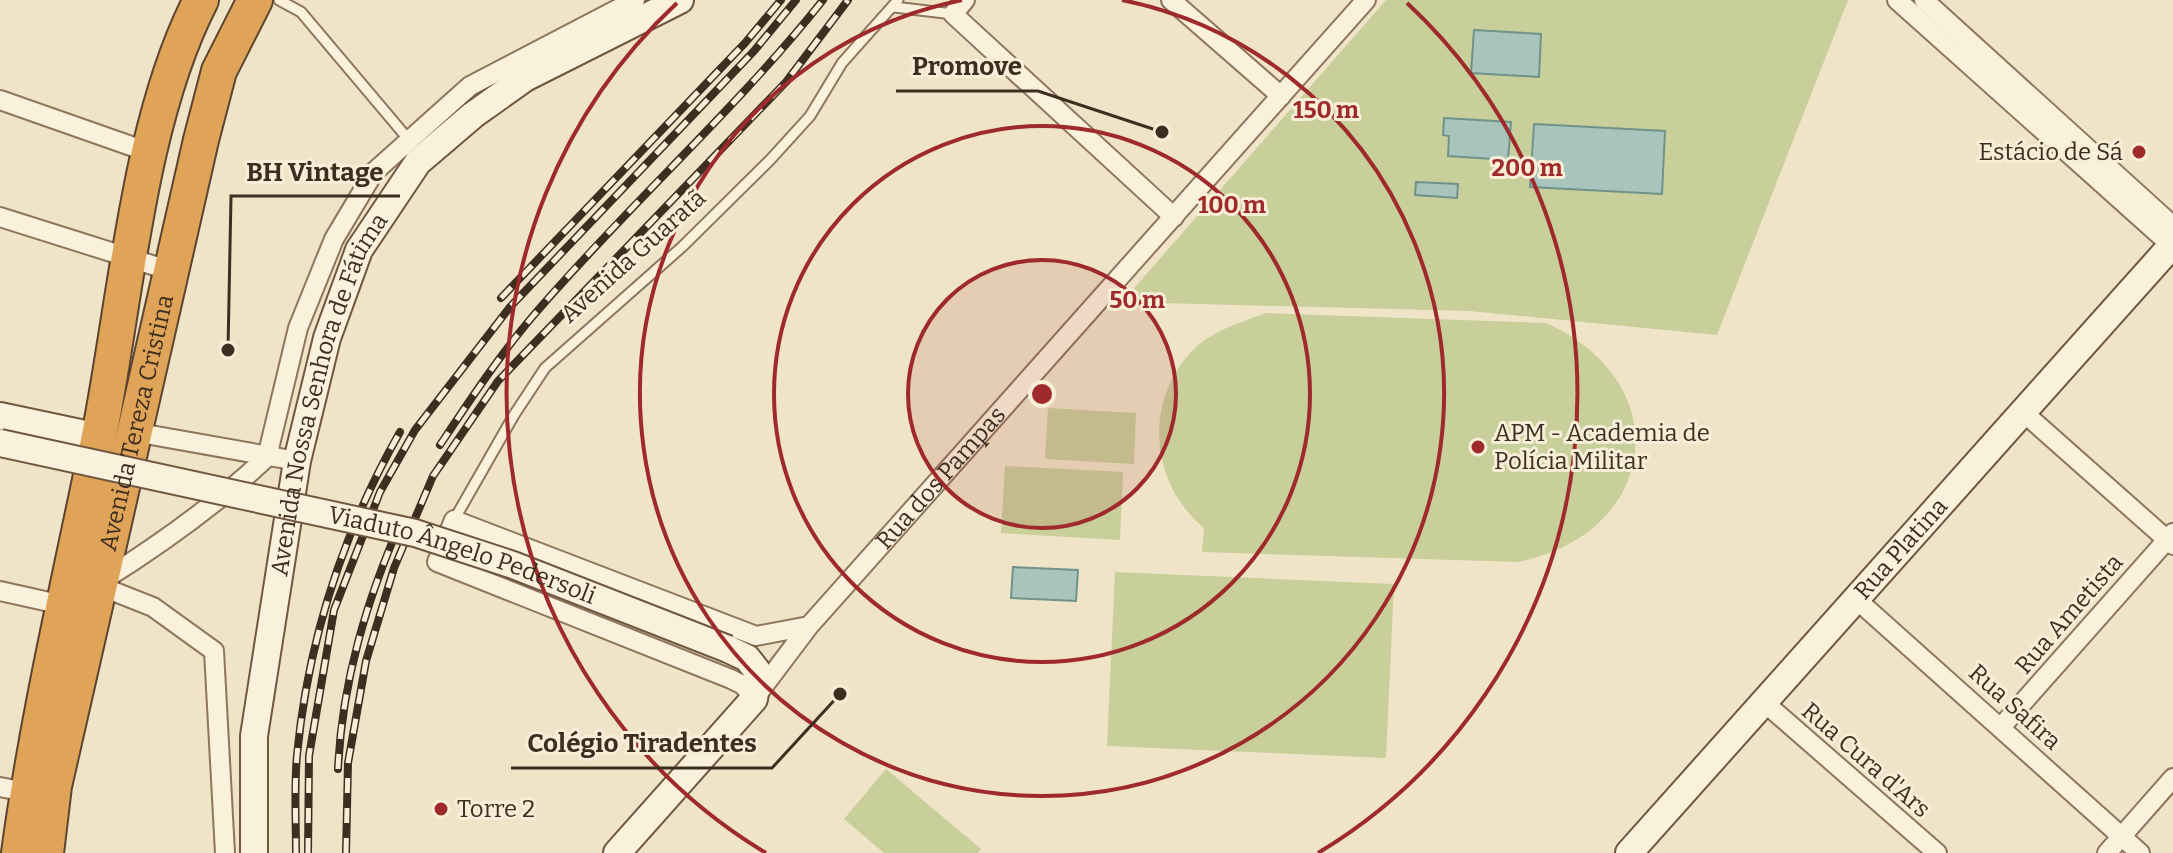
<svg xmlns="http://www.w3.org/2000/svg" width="2173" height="853" viewBox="0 0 2173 853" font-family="Bitter,serif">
<rect width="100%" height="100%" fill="#f0e4c8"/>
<!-- green -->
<path fill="#c9cf9b" d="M1386,0H1848L1717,335L1469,311L1122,302Z
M1266,313L1546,323C1680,383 1658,534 1518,562L1202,552L1204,528C1149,483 1143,399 1195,348C1214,330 1242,322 1266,313Z
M1048,408L1136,413L1134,464L1045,459Z
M1005,466L1123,472L1120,540L1001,533Z
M1115,572L1394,584L1386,758L1107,746Z
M886,769L981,849L978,853H884L844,819Z"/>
<!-- water -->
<path fill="#a9c4bc" stroke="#6f938a" stroke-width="2" d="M1474,30L1541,34L1539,77L1471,73Z
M1444,118L1511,122L1508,160L1448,156L1449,136L1443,135Z
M1534,124L1665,131L1662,194L1530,187Z
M1416,182L1458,184L1457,198L1415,195Z
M1013,567L1078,570L1076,601L1011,598Z"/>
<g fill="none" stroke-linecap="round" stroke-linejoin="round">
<defs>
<path id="lane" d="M279,0L301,12L409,140
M894,7L953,14
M454,520L514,415L545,368L683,246L770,160L810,116L842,63L898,0"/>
<g id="street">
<path d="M965,0L953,14L1174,217"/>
<path d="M1171,0L1281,96"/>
<path d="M1897,0L2172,246"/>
<path d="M1924,0L2173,226"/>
<path d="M0,100L151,153"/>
<path d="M0,217L171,271"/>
<path d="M2023,412L2173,545"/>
<path d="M134,432L297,461"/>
<path d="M267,457L298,328L334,239L374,172L470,86L635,0"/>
<path d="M102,581C161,544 216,505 267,457"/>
<path d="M100,586L153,607L214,651L225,853"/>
<path d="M0,591L63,605"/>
<path d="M1856,599L2140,853"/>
<path id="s1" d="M809,626L756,636L454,520L437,562L731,679L743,685L754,699L809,626L1366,0"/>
<path d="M1765,703L1937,853"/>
<path d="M2002,726L2173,533"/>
<path d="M0,787L27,792"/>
<path d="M2107,853L2173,778"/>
</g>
<g id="secondary">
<path d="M0,416L99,437"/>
<path id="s2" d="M254,853V736L297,461L327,338L359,250L418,162L473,115L525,78L680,0"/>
<path d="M617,853L754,699L758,672L747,658L728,649"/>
<path id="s3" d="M1629,853L2173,244"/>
</g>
<g id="highway">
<path d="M19,853C38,712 71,575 99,436C126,300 138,122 201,0"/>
<path id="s4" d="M46,853L54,786L201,140L219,71L255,0"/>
</g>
</defs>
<!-- lane casing -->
<use href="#lane" stroke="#8d765c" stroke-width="13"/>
<!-- street casing -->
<use href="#street" stroke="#8d765c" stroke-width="22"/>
<!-- secondary casing -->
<use href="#secondary" stroke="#6f573f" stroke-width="30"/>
<!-- highway casing -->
<use href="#highway" stroke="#5b4430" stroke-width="38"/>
<!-- lane -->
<use href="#lane" stroke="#faf1dc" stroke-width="9"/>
<!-- street -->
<use href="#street" stroke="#faf1dc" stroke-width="18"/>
<!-- secondary -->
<use href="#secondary" stroke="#faf1dc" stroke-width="26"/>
<!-- highway -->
<use href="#highway" stroke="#e0a458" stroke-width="34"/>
<defs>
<path id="rail" d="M501,298L745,43L781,0
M440,445C470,400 499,356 533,316C626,207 734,112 823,0
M338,769C342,681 367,599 402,519
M296,853C296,821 294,787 297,755C308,641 343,532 400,432
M308,853L309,756L334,610L380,492L415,430L510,307L754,51L796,0
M346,853L348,763L366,661L394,568L433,476L498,381L786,82L848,0"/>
</defs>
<!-- rail casing -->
<use href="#rail" stroke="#3d2e20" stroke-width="8"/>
<!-- rail -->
<use href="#rail" stroke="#f7eed8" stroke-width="5" stroke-dasharray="15" stroke-linecap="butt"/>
<defs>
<g id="secondary-bridge">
<path id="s5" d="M0,443L415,533L513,565L728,649"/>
</g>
</defs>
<!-- secondary-bridge casing -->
<use href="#secondary-bridge" stroke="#6f573f" stroke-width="30" stroke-linecap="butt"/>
<!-- secondary-bridge -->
<use href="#secondary-bridge" stroke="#faf1dc" stroke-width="26"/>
</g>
<!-- distance rings -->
<circle cx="1042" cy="394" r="134" fill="#9e2a2b" fill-opacity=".12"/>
<g fill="none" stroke="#9e2a2b" stroke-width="4">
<circle cx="1042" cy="394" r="134"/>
<circle cx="1042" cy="394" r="268"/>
<path d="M1122 0A402 402 0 1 1 962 0"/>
<path d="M766 853A535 535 0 0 1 677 3M1407 3A535 535 0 0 1 1318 853"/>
</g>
<!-- markers -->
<g fill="#9e2a2b" stroke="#f7eed8" stroke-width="3">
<circle cx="2139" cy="152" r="8"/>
<circle cx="1478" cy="447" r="8"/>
<circle cx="441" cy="809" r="8"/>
</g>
<g text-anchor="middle" stroke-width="6" stroke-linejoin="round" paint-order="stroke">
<!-- poi labels -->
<g font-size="24" fill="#3d2e20" stroke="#f7eed8" text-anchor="start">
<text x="2123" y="160" text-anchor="end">Estácio de Sá</text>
<text x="1494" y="441">APM - Academia de<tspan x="1494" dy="28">Polícia Militar</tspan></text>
<text x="457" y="817">Torre 2</text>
</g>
<!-- street labels -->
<g font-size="24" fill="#3d2e20" stroke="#f7eed8">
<text transform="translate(633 256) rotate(-42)" y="8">Avenida Guaratã</text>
<text dy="8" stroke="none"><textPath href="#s2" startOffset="468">Avenida Nossa Senhora de Fátima</textPath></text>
<text dy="8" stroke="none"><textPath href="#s4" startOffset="440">Avenida Tereza Cristina</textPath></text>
<text dy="8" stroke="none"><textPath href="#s1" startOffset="1060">Rua dos Pampas</textPath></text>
<text dy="8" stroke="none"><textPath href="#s3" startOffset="408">Rua Platina</textPath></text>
<text dy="8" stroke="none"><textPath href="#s5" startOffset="476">Viaduto Ângelo Pedersoli</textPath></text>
<text transform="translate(2069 614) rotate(-49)" y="8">Rua Ametista</text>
<text transform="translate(2015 707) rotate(42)" y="8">Rua Safira</text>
<text transform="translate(1866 760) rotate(41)" y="8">Rua Cura d'Ars</text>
</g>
</g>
<circle cx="1042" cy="394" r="12" fill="#9e2a2b" stroke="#f7eed8" stroke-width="4"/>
<g font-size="24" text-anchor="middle" font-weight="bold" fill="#9e2a2b" stroke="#f7eed8" stroke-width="6" stroke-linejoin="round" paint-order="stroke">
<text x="1326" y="118">150 m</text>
<text x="1527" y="176">200 m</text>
<text x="1232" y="213">100 m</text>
<text x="1137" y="308">50 m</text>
</g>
<!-- callouts -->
<path fill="none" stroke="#3d2e20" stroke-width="3" d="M1162 132L1038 91H896M228 350L231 196H400M840 694L772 768H511"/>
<g fill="#3d2e20" stroke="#f7eed8" stroke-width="3">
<circle cx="1162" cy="132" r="8"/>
<circle cx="228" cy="350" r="8"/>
<circle cx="840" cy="694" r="8"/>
</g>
<g font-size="26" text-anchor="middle" font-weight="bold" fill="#3d2e20" stroke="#f7eed8" stroke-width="6" stroke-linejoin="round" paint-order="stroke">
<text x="967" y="75">Promove</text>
<text x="315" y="181">BH Vintage</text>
<text x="642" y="752">Colégio Tiradentes</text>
</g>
</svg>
